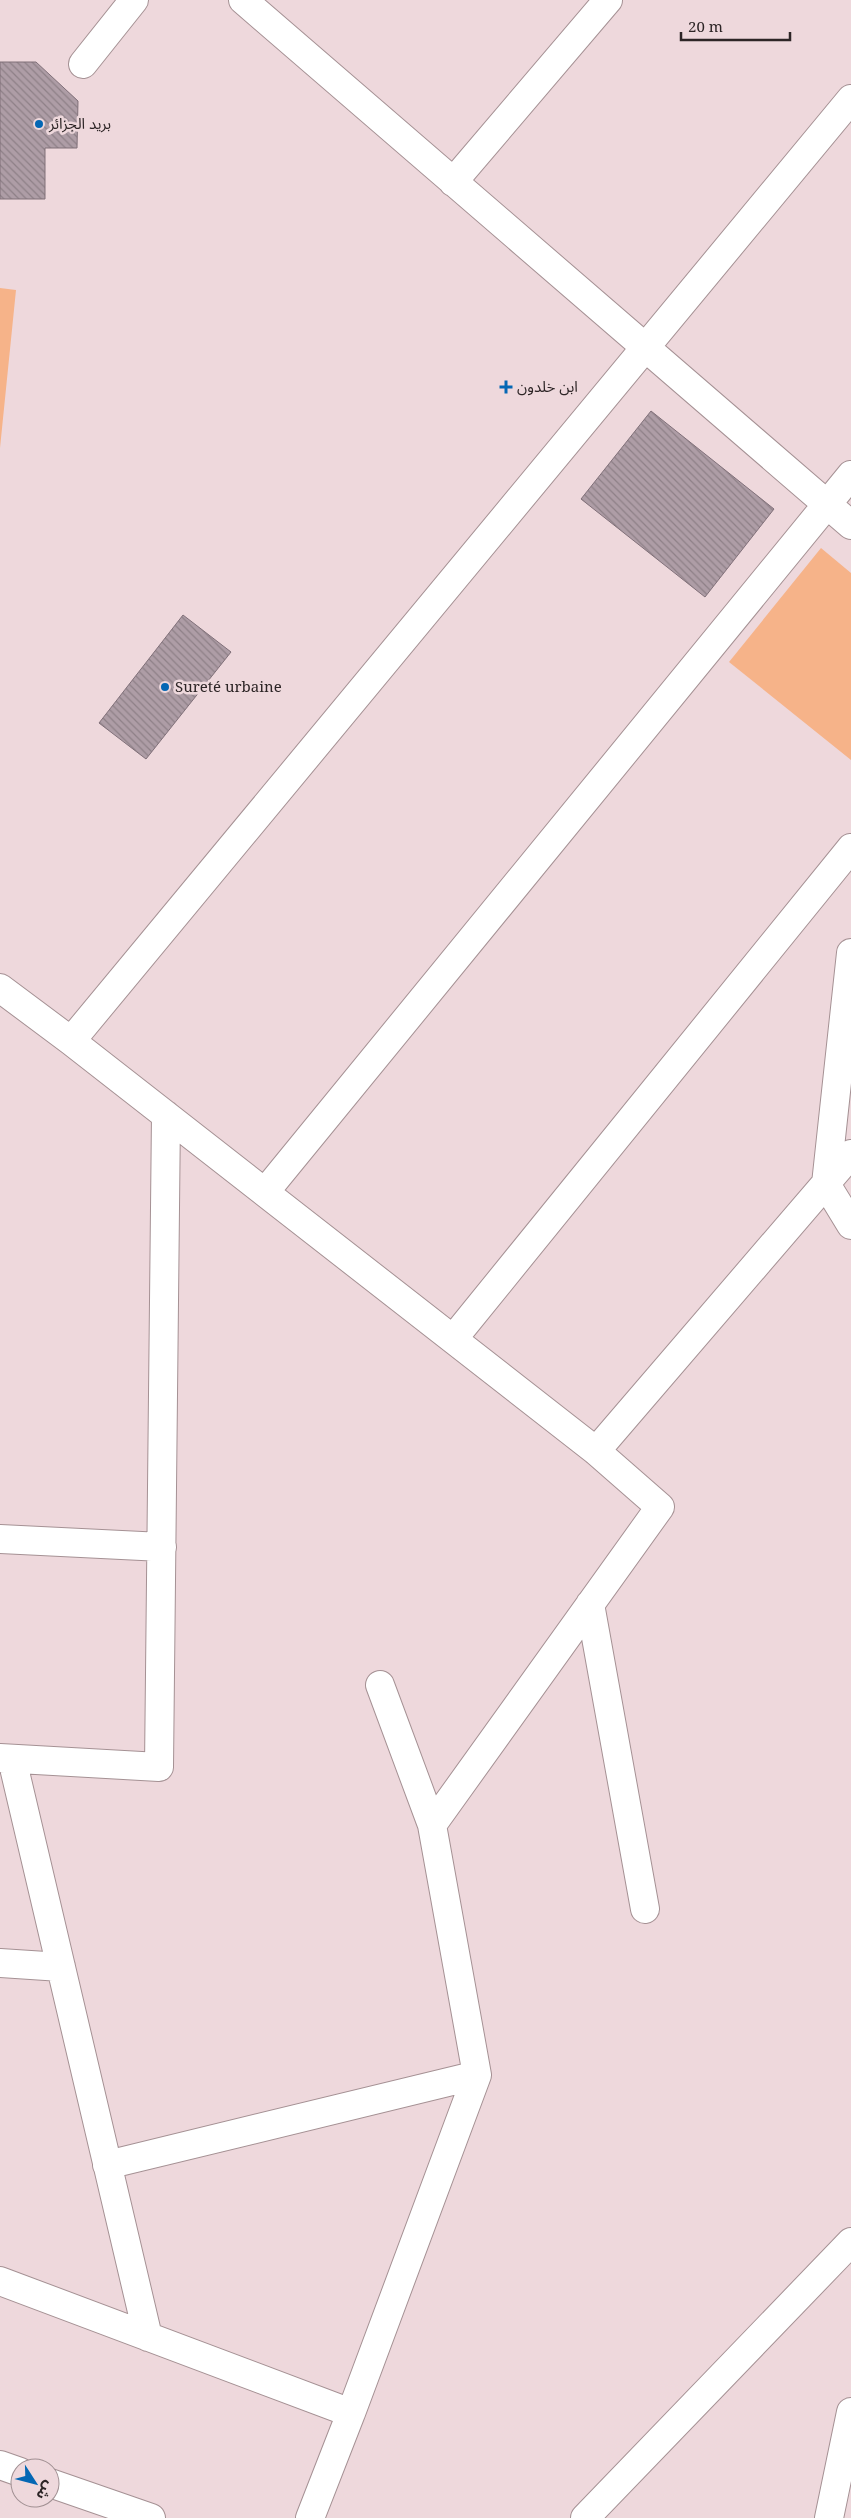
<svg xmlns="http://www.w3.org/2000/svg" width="851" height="2518" viewBox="0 0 851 2518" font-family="'Noto Serif','Noto Sans Arabic',serif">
<defs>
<pattern id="building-back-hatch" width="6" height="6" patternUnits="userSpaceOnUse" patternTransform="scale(1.25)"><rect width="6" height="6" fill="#ae9da6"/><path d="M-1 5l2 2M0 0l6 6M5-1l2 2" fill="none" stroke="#8e8087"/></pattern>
</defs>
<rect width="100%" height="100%" fill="#eed8dc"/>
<!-- green -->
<path fill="#f6b389" d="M0,288L16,290L0,448Z
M821,548L851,573V760L729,662Z"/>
<!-- building -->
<path fill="url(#building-back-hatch)" stroke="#807079" d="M0,62H36L78,101L77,148H45V199H0Z
M651,411L774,509L705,597L581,499Z
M183,615L231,652L146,759L99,723Z"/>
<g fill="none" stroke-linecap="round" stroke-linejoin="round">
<defs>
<path id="street" d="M243,0L851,525
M83,64L134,0
M453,182L608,0
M851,953L826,1184L851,1225
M0,988L71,1041L596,1451L660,1507L432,1825
M71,1041L851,99
M265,1192L851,475
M453,1339L851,848
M596,1451L851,1154
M0,1539L162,1547
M590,1604L645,1909
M0,1758L159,1767L166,1115
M12,1759L148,2337
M0,1963L61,1967
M107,2165L477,2075
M0,2281L351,2413L310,2518
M351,2413L477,2075L432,1825L380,1685
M0,2465L20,2472
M50,2483L151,2518
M585,2518L851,2242
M829,2518L851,2412"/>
</defs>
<!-- street casing -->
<use href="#street" stroke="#a59194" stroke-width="30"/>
<!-- street -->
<use href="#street" stroke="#fff" stroke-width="28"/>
</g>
<!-- markers -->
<g fill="#0467b4" stroke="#eed8dc" stroke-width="2">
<circle cx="39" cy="124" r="5"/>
<path d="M503.5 379.5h5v5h5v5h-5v5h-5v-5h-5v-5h5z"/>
<circle cx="165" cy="687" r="5"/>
</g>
<g text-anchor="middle" stroke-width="5" stroke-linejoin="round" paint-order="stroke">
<!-- poi labels -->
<g font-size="15" fill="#2d2526" stroke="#eed8dc" text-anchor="start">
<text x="49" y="129">بريد الجزائر</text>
<text x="517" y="392">ابن خلدون</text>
<text x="175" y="692">Sureté urbaine</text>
</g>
</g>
<!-- north arrow -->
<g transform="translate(35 2483) rotate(126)"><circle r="24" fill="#eed8dc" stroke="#a19093"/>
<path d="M0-4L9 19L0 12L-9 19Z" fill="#0467b4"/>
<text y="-8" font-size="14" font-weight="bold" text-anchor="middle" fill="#2d2526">ش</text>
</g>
<!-- scale -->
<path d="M681 32v8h109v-8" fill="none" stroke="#2d2526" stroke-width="2.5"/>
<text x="688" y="32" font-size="15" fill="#2d2526" stroke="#eed8dc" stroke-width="4" paint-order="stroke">20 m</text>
</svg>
